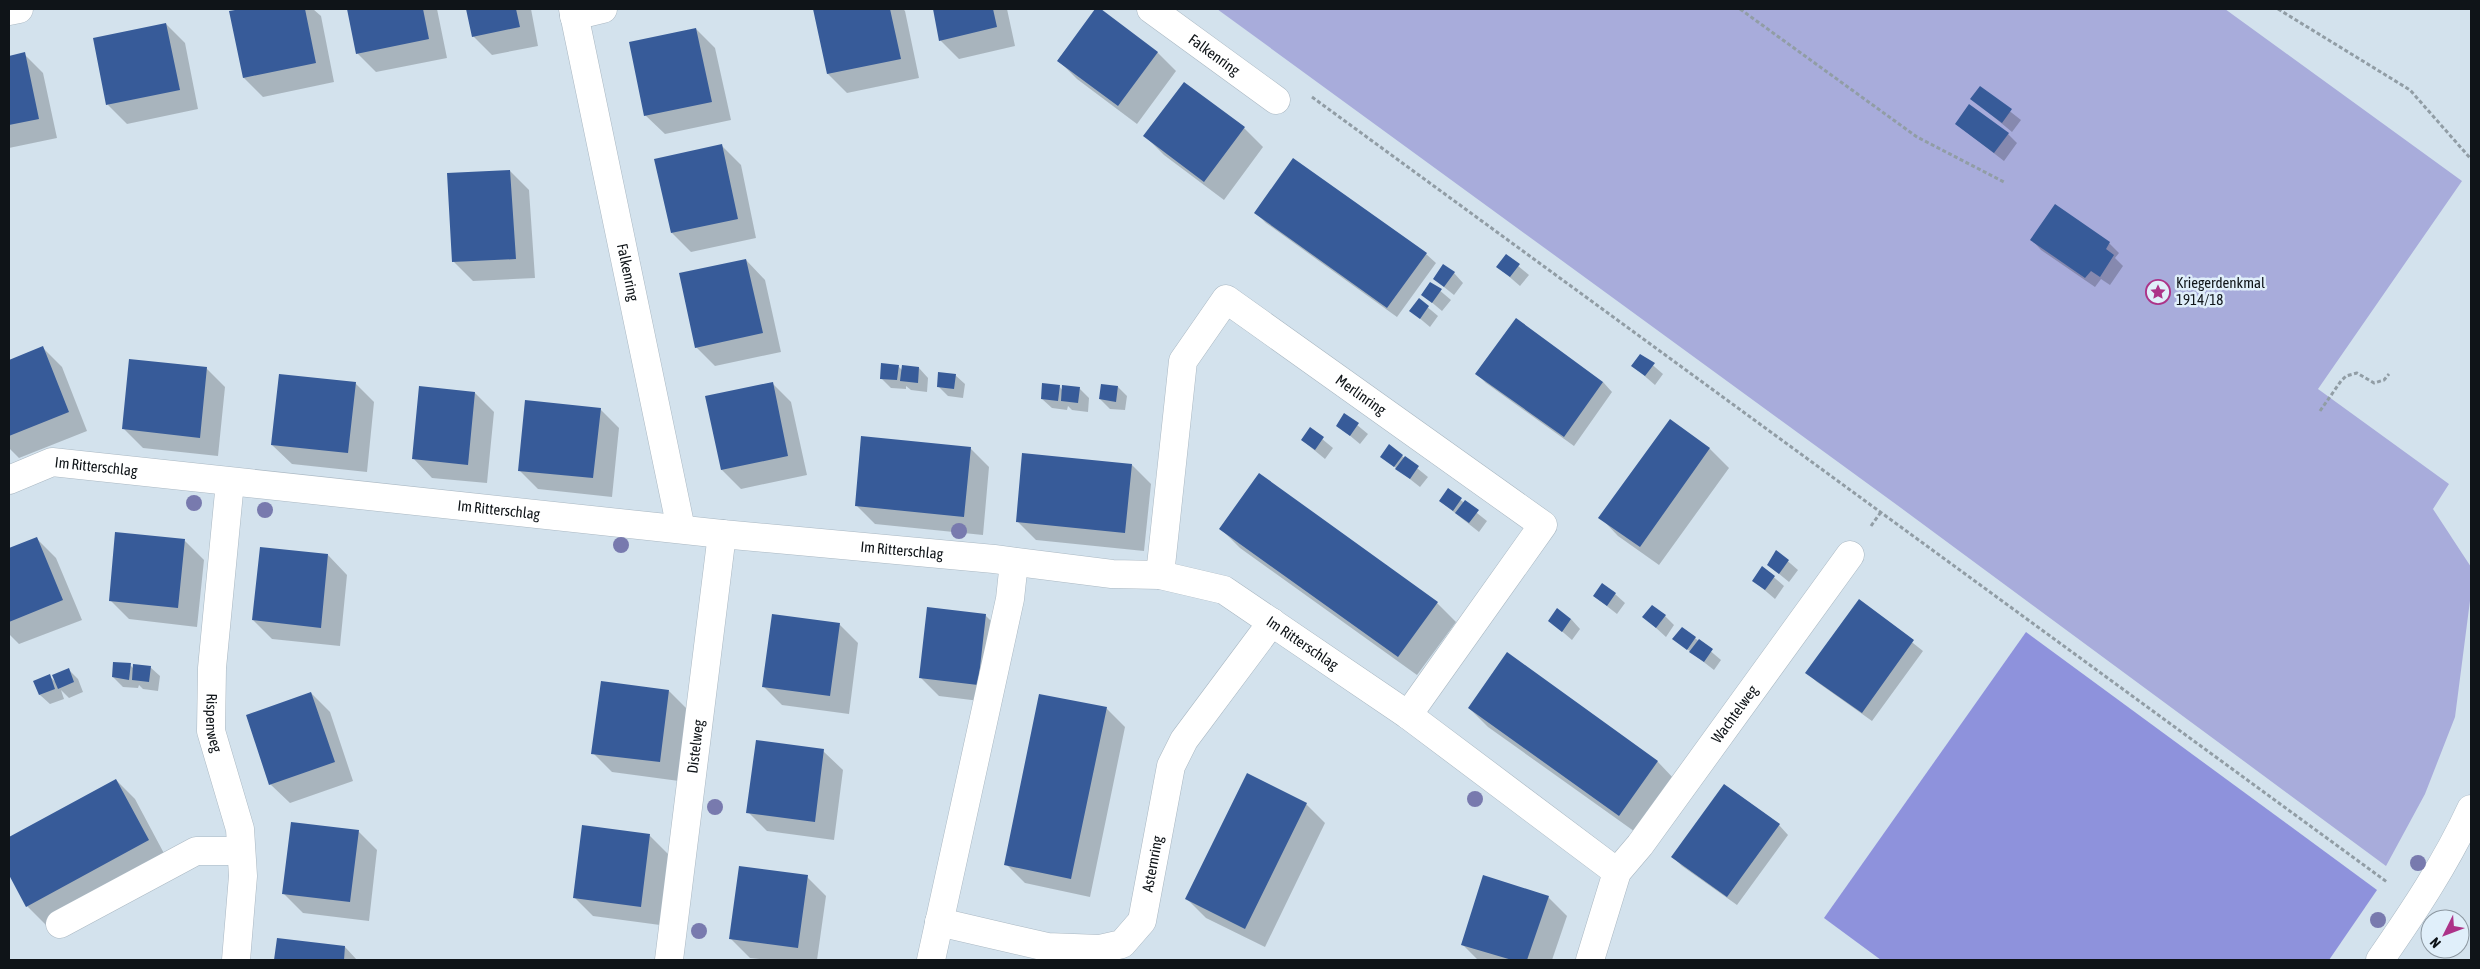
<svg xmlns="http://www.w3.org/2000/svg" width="2480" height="969" viewBox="0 0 2480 969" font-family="'Asap Condensed',sans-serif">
<rect width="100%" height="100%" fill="#d3e2ed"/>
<!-- green -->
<path fill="#a8acdb" d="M1217,9H2225L2462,181L2318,389L2449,484L2433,509L2471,567V593L2455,717L2425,794L2386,866L1897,505Z"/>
<!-- forest -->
<path fill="#8e92dc" d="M2026,632L2377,890L2329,960H1881L1824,918Z"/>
<!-- shadow -->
<path fill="#0003" d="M247,9H313L321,16L334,82L263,97L244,78L230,12Z
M348,9H437L447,58L376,72L357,53Z
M467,9H531L538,46L492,55L473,36Z
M815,9H903L905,11L919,78L847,93L828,74Z
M934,9H1007L1015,46L959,59L940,40Z
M1097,9L1157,52L1176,71L1137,124L1077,79L1058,60Z
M166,24L185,43L198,109L127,124L108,105Z
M696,29L715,48L731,120L665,134L645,115Z
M24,54L43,73L57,138L9,148V57Z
M1980,88L2021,120L2012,132L1972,99Z
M1956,124L2008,134L2017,143L2004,161Z
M1244,128L1263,147L1224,200L1164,155L1145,136Z
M722,146L741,165L756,238L691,252L672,233Z
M510,171L529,190L535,278L473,281L454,262L448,175Z
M2055,206L2109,243L2119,253L2115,258L2123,266L2110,285L2101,279L2095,287L2041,250L2032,240Z
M1256,213L1426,254L1436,263L1397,317L1266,223Z
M1506,256L1529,275L1520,286L1498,267Z
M746,260L765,280L781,352L715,366L696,347Z
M1454,273L1463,283L1454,295L1434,279Z
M1431,283L1451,300L1442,311L1423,295Z
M1419,300L1438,316L1430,327L1411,311Z
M43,348L62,367L87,431L19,458L9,448V362Z
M1641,355L1663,374L1655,385L1633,366Z
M898,366L903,371L919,368L928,378L927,392L911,390L906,386V389L891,388L881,378Z
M206,368L225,387L218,456L143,448L124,429Z
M1477,374L1603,382L1612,392L1574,446L1486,383Z
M955,375L965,384L963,398L948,396L938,386Z
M355,383L374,402L367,472L292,464L272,445Z
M772,383L791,402L807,475L741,489L722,470L706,397Z
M1059,386L1063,391L1079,388L1089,398L1088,412L1072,410L1068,406L1067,410L1052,408L1042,399Z
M1118,387L1127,396L1125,410L1110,409L1100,399Z
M420,388L475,393L494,412L487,483L432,478L413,458Z
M600,409L619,428L612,497L538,489L519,470Z
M1345,415L1368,434L1360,444L1337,425Z
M1670,421L1710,449L1729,468L1659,565L1618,536L1600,517Z
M1310,429L1333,448L1325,459L1302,440Z
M970,448L989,467L983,535L875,524L856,505Z
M1402,456L1428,477L1420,487L1382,457Z
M1132,465L1151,484L1144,551L1036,540L1017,521Z
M1448,490L1487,521L1479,532L1440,501Z
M1221,529L1437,603L1456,622L1417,675L1240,548Z
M37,539L56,558L82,620L19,644L9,634V550Z
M185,541L204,560L197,627L129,619L110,600Z
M1777,552L1798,570L1789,582L1768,565Z
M328,555L347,575L340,646L272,639L253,620Z
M1763,568L1784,586L1775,599L1754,581Z
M1615,594L1625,603L1617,614L1594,596Z
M1860,601L1923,651L1872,721L1817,682L1807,673Z
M985,615L1004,634L996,703L939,696L920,677Z
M1665,616L1674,625L1666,637L1644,617Z
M1571,619L1580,629L1572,640L1550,621Z
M839,624L858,643L849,714L782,705L763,686Z
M1695,638L1721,660L1714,670L1674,639Z
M130,665L134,669L150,667L160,676L158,691L143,689L139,685L138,688L123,687L113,677Z
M68,669L78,679L83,692L69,698L61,690L64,699L50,704L40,695L35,681L49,676L57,683Z
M669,691L688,710L679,781L612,772L593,753Z
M311,693L330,712L353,781L290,803L270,784Z
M1106,708L1125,727L1090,897L1025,883L1006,864Z
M1469,708L1658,762L1676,781L1638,834L1488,727Z
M823,751L843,770L834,840L767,831L748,812Z
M1247,775L1306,804L1325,823L1265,947L1206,918L1187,899Z
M116,780L135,799L167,859L46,925L27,906L9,872V838Z
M1779,825L1788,835L1737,905L1682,866L1673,857Z
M583,826L650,836L669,855L660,925L593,916L574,897Z
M358,831L377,850L369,921L303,913L284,894Z
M807,877L826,896L817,960H768L750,958L731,939Z
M1548,897L1567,916L1552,960H1478L1463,945Z
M278,940L345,947L357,960H276Z"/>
<!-- building -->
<path fill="#375b99" d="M241,9H305L316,63L243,78L229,11Z
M347,9H423L429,39L356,54Z
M466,9H516L520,27L472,37Z
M813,9H890L901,59L827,74Z
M933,9H993L997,27L939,41Z
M1095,9H1101L1158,52L1118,106L1057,61Z
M166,23L180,90L106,105L93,38Z
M696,28L712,102L644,116L629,42Z
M25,52L39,119L9,125V56Z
M1184,82L1245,127L1204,182L1143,136Z
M1980,86L2012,109L2002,123L1970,99Z
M1969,104L2009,133L1994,153L1955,124Z
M722,144L738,219L671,233L654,159Z
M1293,158L1427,253L1387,308L1254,213Z
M510,170L516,259L452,262L447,173Z
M2055,204L2110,242L2106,249L2114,255L2100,277L2091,271L2085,278L2030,240Z
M1506,254L1520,264L1510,277L1496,267Z
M746,259L763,333L695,348L679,273Z
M1443,264L1455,272L1444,287L1433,279Z
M1430,282L1442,289L1432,303L1421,295Z
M1419,298L1429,306L1420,319L1409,311Z
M1516,318L1603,382L1564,437L1475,374Z
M43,346L69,412L9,436V360Z
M1640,354L1655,363L1645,376L1631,366Z
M129,359L207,367L200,438L122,429Z
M881,363L899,365L897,380L880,379Z
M902,365L919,367L918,383L900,381Z
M938,372L956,374L954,389L937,387Z
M279,374L356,382L348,453L271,445Z
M773,382L788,456L721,470L705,396Z
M1042,383L1060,385L1058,401L1041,399Z
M1101,384L1118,386L1116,402L1099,399Z
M1062,385L1080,387L1078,403L1061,401Z
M419,386L475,392L468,465L412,459Z
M525,400L601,408L593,478L518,471Z
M1344,413L1359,423L1350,436L1336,426Z
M1670,419L1710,448L1640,547L1598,518Z
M1310,427L1324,437L1315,450L1301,440Z
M861,436L971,447L964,517L855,506Z
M1389,444L1403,455L1394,467L1380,457Z
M1022,453L1132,464L1125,533L1016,522Z
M1405,456L1419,466L1410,479L1395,469Z
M1259,473L1438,602L1398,657L1219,529Z
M1448,488L1462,498L1453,511L1439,501Z
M1465,500L1479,510L1469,523L1455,513Z
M115,532L185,539L178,608L109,601Z
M37,537L63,600L9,622V548Z
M260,547L328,554L321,628L252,620Z
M1776,550L1789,560L1779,574L1767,565Z
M1762,566L1775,576L1765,590L1752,581Z
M1602,583L1616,593L1607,606L1593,596Z
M1859,599L1914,640L1862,713L1805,673Z
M1652,605L1666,615L1656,628L1642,617Z
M927,607L986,614L978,685L919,678Z
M1557,608L1571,619L1562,632L1548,621Z
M772,614L840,623L830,696L762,687Z
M1682,627L1696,637L1687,650L1672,639Z
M1699,639L1713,649L1704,662L1689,652Z
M1507,652L1658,761L1619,816L1468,708Z
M113,662L131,663L129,680L112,677Z
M133,664L151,666L149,682L132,680Z
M69,668L74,682L58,689L52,675Z
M50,674L55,689L39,695L33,681Z
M601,681L669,690L660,762L591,754Z
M311,692L335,762L269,785L246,715Z
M1039,694L1107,707L1071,879L1004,865Z
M756,740L824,749L815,822L746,813Z
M1247,773L1307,803L1245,929L1185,899Z
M116,779L149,840L26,907L9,875V837Z
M1724,784L1780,824L1727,897L1671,857Z
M291,822L359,830L350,902L282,894Z
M582,825L650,834L641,907L573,898Z
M739,866L808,875L798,948L729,939Z
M1483,875L1549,896L1527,960H1512L1461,945Z
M277,938L345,946L344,960H274Z"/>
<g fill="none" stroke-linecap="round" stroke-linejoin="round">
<defs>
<g id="minor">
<path id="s1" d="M573,9L681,529"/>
<path id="s2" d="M1151,9L1276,100"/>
<path d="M9,11L19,9"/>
<path d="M574,16L603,9"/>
<path id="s3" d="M9,480L52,462L722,534L994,559L1112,574L1160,575L1224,590L1408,715L1617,872"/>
<path id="s4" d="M230,482L212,668L211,731L240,829L243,876L236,960"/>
<path id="s5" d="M1160,575L1183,361L1226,299L1543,525L1408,715"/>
<path id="s6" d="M939,922L1047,947L1100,949L1122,944L1142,921L1171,766L1184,740L1272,622"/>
<path d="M60,924L196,851H241"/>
<path id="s7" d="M669,960L722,534"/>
<path d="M931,960L1010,599L1014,562"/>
<path id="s8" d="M1590,960L1617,872L1640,845L1850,555"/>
<path d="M2380,960C2414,911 2446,863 2471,809"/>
</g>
</defs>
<!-- minor casing -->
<use href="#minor" stroke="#aab8c3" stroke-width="29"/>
<!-- path -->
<path stroke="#919da5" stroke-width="3" stroke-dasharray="4 2.5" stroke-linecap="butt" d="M1740,9L1917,137L2004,182
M2278,9L2410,90L2471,159
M1312,97L2387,882
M2320,411L2341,381L2346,376L2357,373L2374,383L2384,380L2389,374
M1871,526L1881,512"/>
<!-- minor -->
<use href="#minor" stroke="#fff" stroke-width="28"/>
</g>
<!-- trees -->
<g fill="#787aae">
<circle cx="194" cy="503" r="8"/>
<circle cx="265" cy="510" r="8"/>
<circle cx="959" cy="531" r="8"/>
<circle cx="621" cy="545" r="8"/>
<circle cx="1475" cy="799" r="8"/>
<circle cx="715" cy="807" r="8"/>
<circle cx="2418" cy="863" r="8"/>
<circle cx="2378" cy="920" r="8"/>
<circle cx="699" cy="931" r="8"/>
</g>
<!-- icons -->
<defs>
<symbol id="sight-ring" viewBox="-11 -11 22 22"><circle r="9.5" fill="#e0effa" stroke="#ac3388" stroke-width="1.5"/><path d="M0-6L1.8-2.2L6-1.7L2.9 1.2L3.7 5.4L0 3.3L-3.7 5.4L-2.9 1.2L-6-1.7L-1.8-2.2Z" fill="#ac3388"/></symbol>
</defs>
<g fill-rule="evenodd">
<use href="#sight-ring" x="2144" y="278" width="28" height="28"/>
</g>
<g text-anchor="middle" stroke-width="5" stroke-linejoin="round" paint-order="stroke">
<!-- street labels -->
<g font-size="15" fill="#0f1418" stroke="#e0effa">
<text dy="5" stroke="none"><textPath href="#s2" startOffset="78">Falkenring</textPath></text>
<text dy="5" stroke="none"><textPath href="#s1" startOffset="269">Falkenring</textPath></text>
<text dy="5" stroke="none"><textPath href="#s5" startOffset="456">Merlinring</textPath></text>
<text dy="5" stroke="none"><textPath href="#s3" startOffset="91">Im Ritterschlag</textPath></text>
<text dy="5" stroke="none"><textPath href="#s3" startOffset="496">Im Ritterschlag</textPath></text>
<text dy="5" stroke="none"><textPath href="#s3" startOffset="901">Im Ritterschlag</textPath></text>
<text dy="5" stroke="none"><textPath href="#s3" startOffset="1321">Im Ritterschlag</textPath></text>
<text dy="5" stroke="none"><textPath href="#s8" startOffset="289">Wachtelweg</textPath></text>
<text dy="5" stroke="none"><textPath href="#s4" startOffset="242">Rispenweg</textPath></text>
<text dy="5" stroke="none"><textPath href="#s7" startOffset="215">Distelweg</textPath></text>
<text dy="5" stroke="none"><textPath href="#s6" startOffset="275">Asternring</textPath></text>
</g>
<!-- poi labels -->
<g font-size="15" fill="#0f1418" stroke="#e0effa" text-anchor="start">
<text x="2176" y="288">Kriegerdenkmal<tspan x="2176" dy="17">1914/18</tspan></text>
</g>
</g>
<!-- border -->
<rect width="2480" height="969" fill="none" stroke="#0f1418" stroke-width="20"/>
<!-- north arrow -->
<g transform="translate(2445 934) rotate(228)"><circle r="24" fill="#e0effa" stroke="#8c97a0"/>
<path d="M0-4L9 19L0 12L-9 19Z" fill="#ac3388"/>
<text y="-8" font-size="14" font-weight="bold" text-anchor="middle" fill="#0f1418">N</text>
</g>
</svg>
